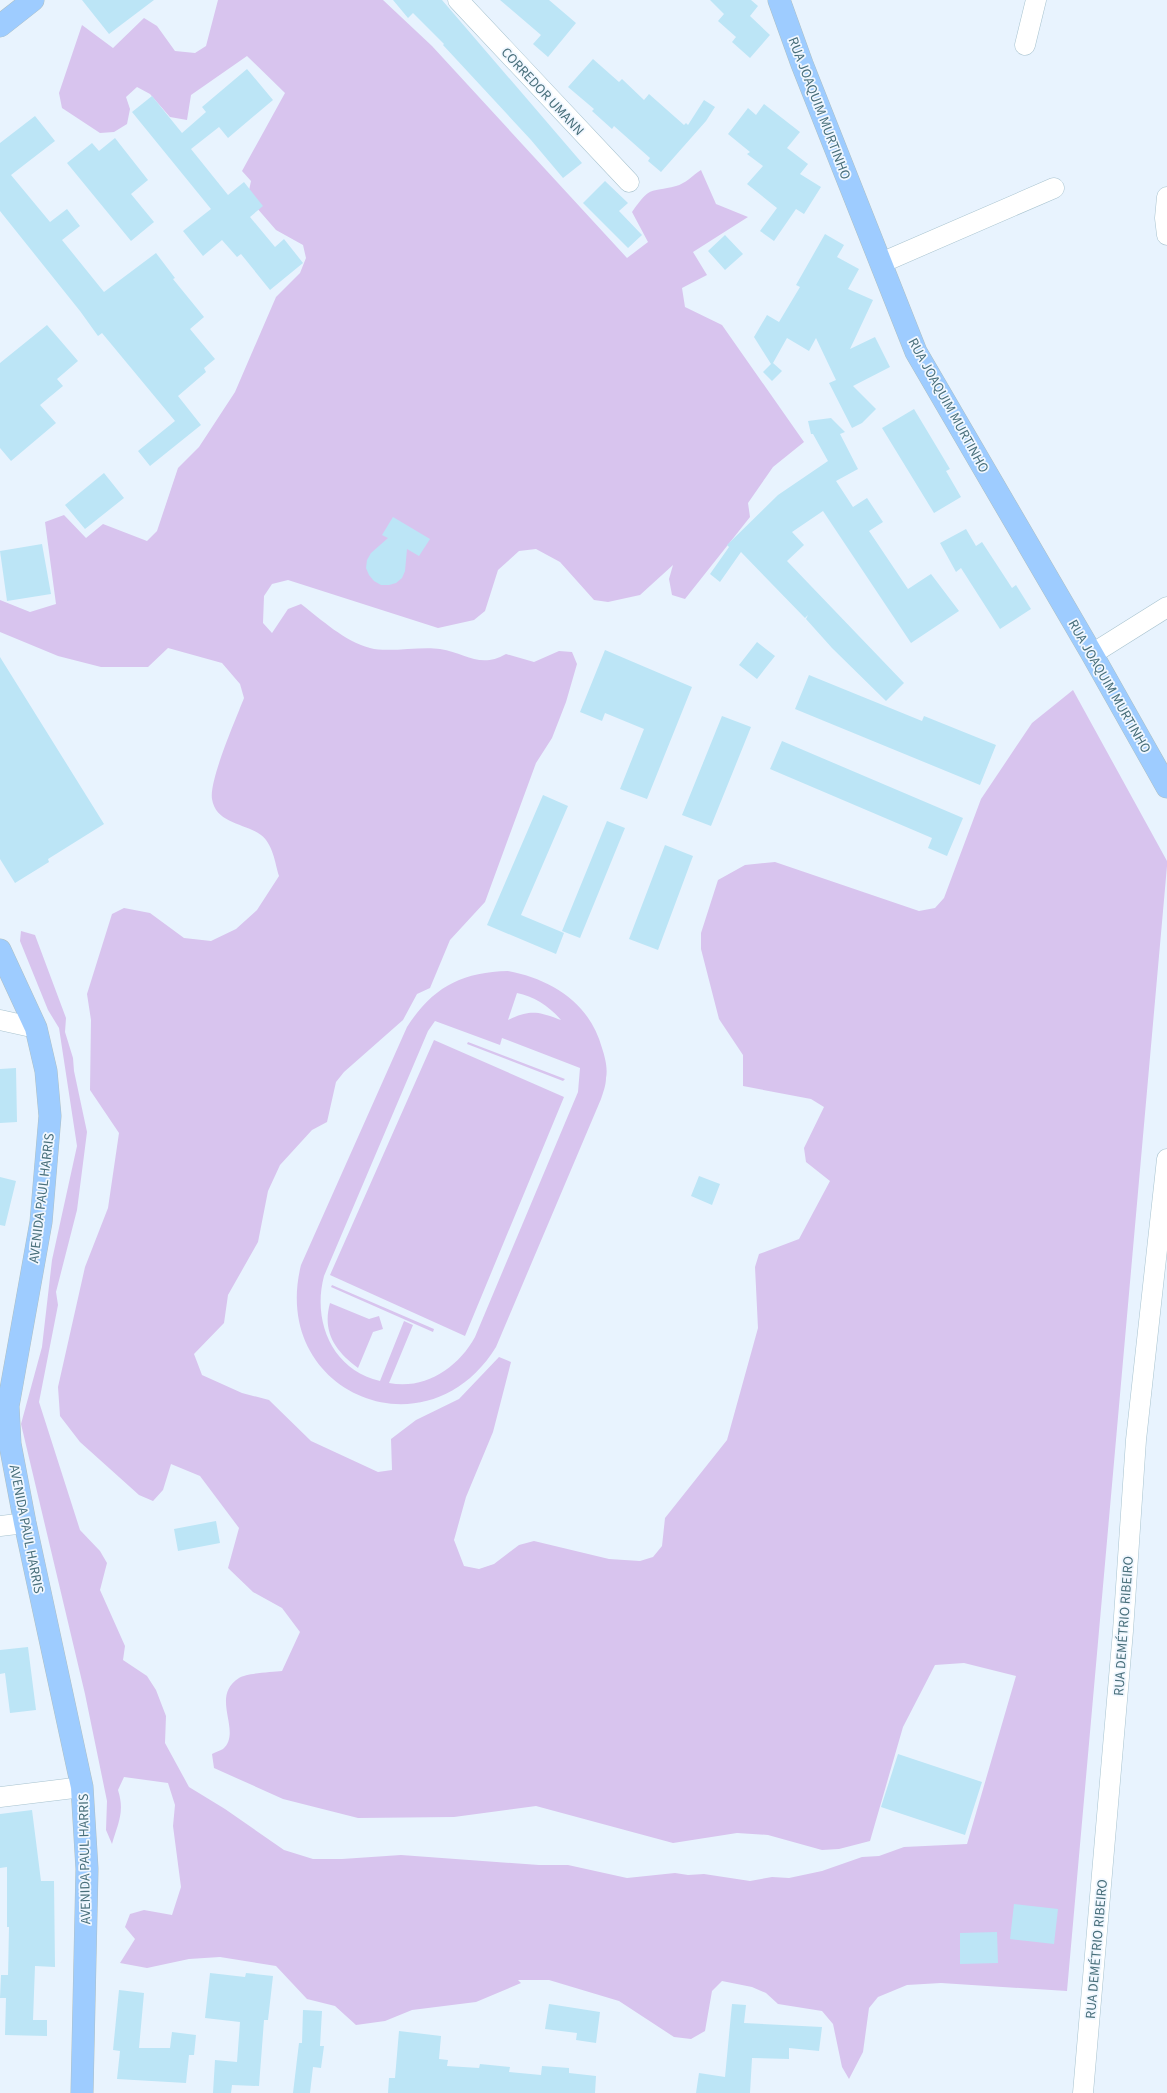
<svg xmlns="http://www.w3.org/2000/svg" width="1167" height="2093" viewBox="0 0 1167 2093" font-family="'Source Sans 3',sans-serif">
<rect width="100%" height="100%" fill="#e8f3fe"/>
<!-- green -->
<path fill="#d8c4ee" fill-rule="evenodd" d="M218,0H383L432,46L627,258L648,242L632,212C651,185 649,193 676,186C685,184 693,175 701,170L716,204L748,217L693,252L707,275L682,288L685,307L722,325L804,442L773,467L748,503L750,517L685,599L672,595L669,579L673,565L640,595L608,602L594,600L560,562L536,549L519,551L498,570L485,611L474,620L438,628L288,580L272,584L264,596L263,623L272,633L288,609L301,604C322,620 344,641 370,648C388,653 420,646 440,649C466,653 480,669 506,654L534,662L559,651L572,652L577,664L566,702L552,738L536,763L485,902L450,940L430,988L417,994L403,1020L344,1072L336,1082L327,1122L312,1130L280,1165L268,1191L258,1242L228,1295L224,1323L194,1354L202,1375L242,1393L269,1400L311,1441L378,1472L392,1470L391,1439L416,1420L459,1399L499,1357L511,1362L493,1432L466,1497L454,1540L464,1566L479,1569L494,1564L519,1545L534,1541L609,1559L640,1561L653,1557L662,1546L665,1518L727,1440L758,1328L755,1267L759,1254L799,1239L830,1181L806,1162L804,1148L824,1107L811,1099L743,1086V1055L719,1019L701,949V933L718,880L745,865L775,862L919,911L935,908L944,898L981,799L1032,723L1073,690L1167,861V866L1067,1991L941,1983L907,1985L878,1997L869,2008L863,2052L849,2079L842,2067L833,2024L822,2011L778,2004L766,1993L752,1987L722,1981L712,1991L705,2031L691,2039L674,2037L619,2001L549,1980H518L521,1983L476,2002L412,2010L385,2021L356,2025L335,2006L307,1999L276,1966L220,1957L189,1959L147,1968L120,1963L135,1939L125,1927L130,1914L144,1910L172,1915L181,1887L173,1826L175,1805L168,1783L124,1777L118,1790C125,1812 118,1823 112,1844L106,1830L107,1801L85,1694L21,1424L42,1347L52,1260L77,1146L59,1028L48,1010L20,941L21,931L35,935L66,1018L65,1032L73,1058L74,1071L87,1132L77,1210L56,1292L58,1305L39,1402L80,1530L100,1551L107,1563L100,1590L125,1646L123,1660L147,1676L156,1690L166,1716L165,1743L189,1787L225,1809L284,1850L313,1859H342L401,1855L539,1865H568L627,1878L675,1873L688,1875L704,1874L750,1881L772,1877L789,1878L822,1871L862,1857L879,1856L904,1847L967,1844L1016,1676L964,1663L935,1665L903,1727L870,1841L839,1849L822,1850L768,1835L737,1833L673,1843L536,1806L454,1817L358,1818L283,1799L214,1768L212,1754C215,1752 220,1751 223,1749C243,1731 209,1697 239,1678C247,1673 272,1672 282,1671L300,1632L282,1608L253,1592L228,1568L239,1528L200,1476L171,1464L163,1490L153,1501L139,1495L80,1442L60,1416L58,1387L85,1267L108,1208L119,1133L90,1090L91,1020L87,994L112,914L124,908L150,913L184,938L211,941L236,929L257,910L279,876C275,863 273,844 261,835C245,823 216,824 212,799C209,780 236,719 244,698L240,684L222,663L168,648L148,667H101L58,656L0,632V600L30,612L56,604L45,522L64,515L86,538L103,524L147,541L157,531L178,468L199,447L235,392L276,297L300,273L306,258L303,245L276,230L256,207L248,195L251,181L242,171L285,93L247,56L191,95L187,120L170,117L150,94L137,87L126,97L130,109L127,124L114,132L100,133L62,108L59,93L82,25L113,48L144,18L157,26L175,51L195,53L206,46Z
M508,971C551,979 590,1003 602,1048C605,1057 608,1069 606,1078C606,1085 603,1093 601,1099L496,1347C427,1459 269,1393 301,1265L407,1027C432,988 461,972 508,971ZM517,993C534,996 550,1007 561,1020C539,1012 531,1009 508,1020ZM435,1021L500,1045L502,1038L580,1068L578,1092L475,1337C458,1368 425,1390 389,1383L413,1325L404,1321L380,1381C332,1370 312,1321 324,1276L428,1031Z
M434,1040L564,1097L465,1336L330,1275Z
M468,1042L565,1079L563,1081L467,1044Z
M332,1285L434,1329L433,1332L331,1287Z
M330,1303L369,1319L379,1316L383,1329L373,1332L358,1368C335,1351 322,1332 330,1303Z"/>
<!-- building -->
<path fill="#bce5f6" d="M82,0H154L109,34Z
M393,0H442L582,163L563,178L531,140L443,45L444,44L413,13L408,18Z
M500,0H549L576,23L548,57L533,44L541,35Z
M710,0H751L758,6L750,16L770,35L750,58L732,42L736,37L718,21L724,14Z
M593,59L619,82L622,79L644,100L649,94L684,125L686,123L688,125L704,100L715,107L706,121L661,172L648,161L650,158L614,126L612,129L592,111L594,109L568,87Z
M247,69L273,100L228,138L219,127L191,149L228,195L244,182L263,206L250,217L275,247L284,239L303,263L270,290L241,254L237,257L222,240L203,256L183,231L211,209L132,112L152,96L182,133L206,112L202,107Z
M764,104L800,132L787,148L808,164L800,174L821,187L804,214L796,209L774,241L760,231L777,208L747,184L763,166L747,154L750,152L728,134L748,108L756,115Z
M35,116L55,141L11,175L50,222L67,209L80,226L62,240L104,292L156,253L175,278L173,279L204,317L190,329L215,359L204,368L206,372L178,396L201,425L150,466L138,451L175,421L102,333L98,336L80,311L0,211V143Z
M115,138L148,180L131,194L154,222L131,241L67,163L92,143L99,151Z
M605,181L628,203L619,211L642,235L628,248L583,203Z
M825,234L844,245L837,257L859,269L848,289L873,300L850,349L875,337L890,367L853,386L876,409L862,423L852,428L829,383L836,380L816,338L809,351L787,338L773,363L782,371L772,381L763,372L771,364L754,337L767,315L779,322L800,287L796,285Z
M725,235L743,254L725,270L708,251Z
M47,325L78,361L57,379L63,386L40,405L56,423L11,461L0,448V363Z
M914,409L950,469L946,471L961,497L934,513L882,428Z
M831,418L845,432L840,434L858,469L836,481L853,507L867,498L883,522L869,531L908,589L931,574L959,611L911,643L823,511L792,532L804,545L787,561L904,683L886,701L832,648L806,619L808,615L805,618L741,552L720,582L710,574L729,547L727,545L778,495L828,461L813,434H811L808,421Z
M104,473L124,498L85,529L65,505Z
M393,517L430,539L419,556L407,549L405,571L402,578L396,583L389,585H381L374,581L369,575L366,568L367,560L371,553L388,538L382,535Z
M966,529L976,546L982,542L1012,588L1016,585L1031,609L1000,629L961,568L956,572L940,543Z
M42,544L51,594L7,601L0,551Z
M757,642L775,656L757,679L739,665Z
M605,650L692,687L647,799L620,789L644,729L605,713L602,721L580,712Z
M0,657L104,824L48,859L49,862L15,883L0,859Z
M809,675L922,721L924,716L996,745L980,785L795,709Z
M722,716L751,727L711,826L682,815Z
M782,741L963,818L947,856L928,848L932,838L770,769Z
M543,795L568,806L521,915L564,933L556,954L487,925Z
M607,821L625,828L580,938L562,931Z
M665,845L693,856L658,950L629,939Z
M16,1068L17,1122L0,1123V1069Z
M699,1176L720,1184L712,1205L691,1196Z
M0,1177L16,1181L5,1226L0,1225Z
M216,1521L220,1543L178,1551L174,1529Z
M28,1647L36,1710L10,1713L5,1673L0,1674V1650Z
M898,1754L982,1782L965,1835L881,1807Z
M32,1810L41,1881H54L55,1967L35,1966L33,2020H47V2036L5,2035L6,1998H0L1,1975H8L9,1927H7V1867L0,1868V1814Z
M1014,1904L1058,1909L1054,1944L1010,1939Z
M997,1932L998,1963L960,1964V1933Z
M210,1973L245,1977L246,1973L273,1976L268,2020H264L259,2086L232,2085L231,2093H213L215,2060L237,2062L240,2022L205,2018Z
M119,1990L144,1993L139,2048H170L172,2032L196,2035L194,2055H189L186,2083L117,2079L120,2051L113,2050Z
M549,2004L600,2012L596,2043L576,2040L577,2033L545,2029Z
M732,2004L746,2005L744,2023L822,2027L819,2051L789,2048V2059L752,2058L750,2093H696L699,2073L725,2077Z
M303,2010L322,2011L320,2046H324L321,2068L313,2067L310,2093H293L299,2043H302Z
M399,2031L441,2036L439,2059L448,2060L447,2066L479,2068L480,2064L510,2067L509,2072L541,2075L542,2066L569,2068V2073L596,2076L595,2093H388L389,2078H395Z"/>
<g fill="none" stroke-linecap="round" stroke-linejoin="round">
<defs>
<path id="minor" d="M458,0L629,182
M1025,45L1036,0
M1167,197L1165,218L1167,235
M881,263L1054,188
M1092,654L1167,607
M0,1020L36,1028
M0,1526L25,1523
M0,1797L82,1787
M1083,2093L1123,1631L1136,1440L1167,1159"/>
<path id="major" d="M779,0L802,64L916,352L1092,654L1167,787
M0,26L33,0
M0,950L36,1028L46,1071L50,1116L41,1222L8,1406L10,1444L25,1523L82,1787L87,1869L82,2093"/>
</defs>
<!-- minor casing -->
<use href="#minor" stroke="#a8c3cf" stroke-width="21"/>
<!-- major casing -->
<use href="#major" stroke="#aec0c5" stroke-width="23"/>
<!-- minor -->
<use href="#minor" stroke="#fff" stroke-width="20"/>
<!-- major -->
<use href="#major" stroke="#9eccff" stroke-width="22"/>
</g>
<g text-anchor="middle" stroke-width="3.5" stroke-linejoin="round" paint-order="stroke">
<!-- street labels -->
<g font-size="14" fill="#486f7b" stroke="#f0f7ff">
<text transform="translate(543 91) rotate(47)" y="5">CORREDOR UMANN</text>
<text transform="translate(820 108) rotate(69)" y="5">RUA JOAQUIM MURTINHO</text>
<text transform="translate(949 405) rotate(61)" y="5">RUA JOAQUIM MURTINHO</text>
<text transform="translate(1110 686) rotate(60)" y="5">RUA JOAQUIM MURTINHO</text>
<text transform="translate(41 1198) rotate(-83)" y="5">AVENIDA PAUL HARRIS</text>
<text transform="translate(27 1529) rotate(79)" y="5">AVENIDA PAUL HARRIS</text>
<text transform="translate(1123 1626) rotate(-86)" y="5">RUA DEMÉTRIO RIBEIRO</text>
<text transform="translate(84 1859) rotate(-91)" y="5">AVENIDA PAUL HARRIS</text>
<text transform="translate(1096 1949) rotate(-85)" y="5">RUA DEMÉTRIO RIBEIRO</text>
</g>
</g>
</svg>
